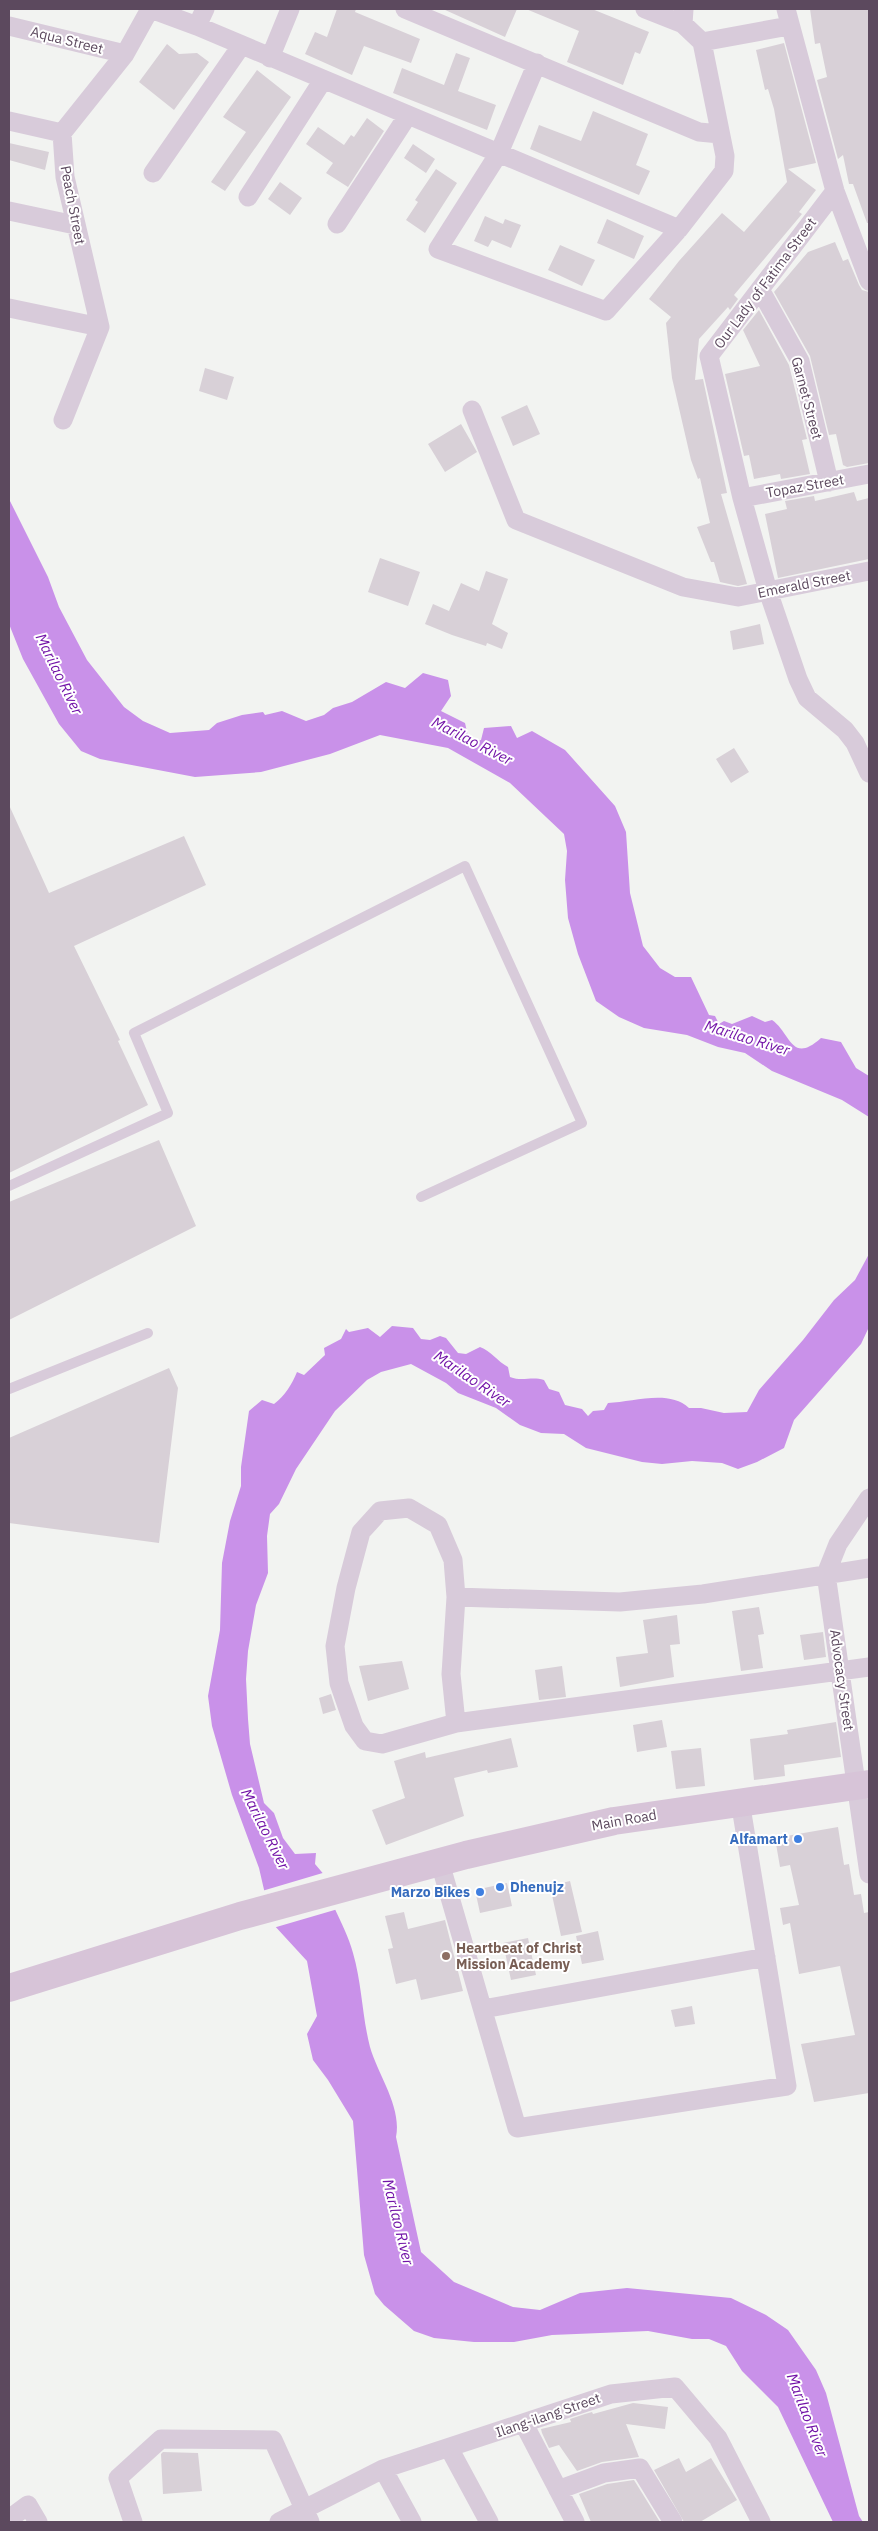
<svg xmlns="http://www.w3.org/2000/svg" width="878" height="2531" viewBox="0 0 878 2531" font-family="'IBM Plex Sans',sans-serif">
<rect width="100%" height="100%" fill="#f2f3f1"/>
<!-- water -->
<path fill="#c991e9" d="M9,499L48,577L59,607L87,660L124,707L143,721L170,733L209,730L217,723L242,715L263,712L265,715L282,711L306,721L324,715L333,708L352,702L386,682L405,688L423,673L448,680L451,696L441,711L465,723L468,736L477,741L481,740L484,728L511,726L517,738L532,731L565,750L615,806L626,832L630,893L643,946L660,968L675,977H691L709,1015L715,1016L719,1024L724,1021L732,1024L752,1016L765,1022L772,1020C791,1033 791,1065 821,1038L841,1042L856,1068L869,1076V1117L842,1100L772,1071L745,1053L718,1047L687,1035L644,1028L619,1017L596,1001L578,954L568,918L565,880L567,851L564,834L510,783L448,748L380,735L330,754L261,772L195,777L100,759L81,751L59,724L23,659L9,624Z
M869,1254V1327L861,1344L794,1420L784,1448L757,1462L738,1469L722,1463L692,1461L662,1464L642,1462L586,1448L564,1434L541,1433L520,1425L496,1408L458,1393L446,1383L411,1364L381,1372L367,1380L335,1411L296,1469L279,1504L270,1514L267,1536L268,1573L256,1605L248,1651L246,1679L248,1719L250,1744L264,1803L274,1813L283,1838L295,1854L316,1853L315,1864L326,1877L265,1894L259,1868L232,1795L212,1726L208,1696L220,1630L222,1563L230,1521L241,1486V1467L249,1411L262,1400L274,1404C285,1396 292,1384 297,1372L304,1375L325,1355L324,1348L341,1339L346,1329L349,1332L368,1328L380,1337L392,1326L413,1328L421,1339L430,1340L440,1336L446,1338L458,1353L466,1354L480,1347C491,1351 497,1361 508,1367L510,1377C523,1382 531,1376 544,1380L549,1389L559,1392L565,1405L582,1409L588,1416L593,1411L604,1410L608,1403C633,1402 669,1389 689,1408H701L724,1413L747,1412L759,1390L803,1340L834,1300L855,1280Z
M334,1907C341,1922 349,1938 353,1953C362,1984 362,2016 370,2047C378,2075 402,2107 396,2137L421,2252L454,2282L513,2307L540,2310L580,2293L627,2288L731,2298L766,2315L788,2330L816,2370L826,2393L859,2516L863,2522H833L778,2407L742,2371L726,2346L709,2339H692L648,2331L552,2335L514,2342H474L434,2338L414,2331L384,2305L375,2294L364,2255L353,2121L328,2080L313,2060L307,2034L317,2016L307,1961L273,1924Z"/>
<!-- pier -->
<path fill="#f2f3f1" d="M326,1872L328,1878L263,1895L262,1891Z
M334,1905L338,1909L273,1928L270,1925L272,1922Z"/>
<!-- building -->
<path fill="#d8d0d7" d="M337,9H356L355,12L420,39L411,63L364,46L352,75L305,54L315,32L327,37Z
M443,9H517L505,37Z
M526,9H592L649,32L640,54L635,52L623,85L567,62L579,31Z
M810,9H869V223H867L853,184H849L843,155L838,159L817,80L827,77L820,43L815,44Z
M784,43L816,163L788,169L816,190L799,212L802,214L734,295L738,299L730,310L728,307L699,339L695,380L703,379L727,493L721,494L747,584L738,586L720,582L714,562H711L697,527L710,523L700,478L698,479L691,460L672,378L666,323L671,317L649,299L679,261L722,213L744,232L787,182L774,109L768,89L765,90L756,50Z
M167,44L179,54L197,53L209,62L174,110L139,82Z
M456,53L470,58L458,91L496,105L487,130L393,93L402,68L444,85Z
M257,70L291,97L225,191L211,182L246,132L223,117Z
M593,111L648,134L636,165L650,171L639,195L530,149L539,125L581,141Z
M367,118L384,131L348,187L326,173L333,163L306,144L318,127L344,145L351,135L354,137Z
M9,143L49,152L45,170L9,160Z
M413,144L435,159L426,173L404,158Z
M436,169L457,183L425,233L406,220L418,202L415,200Z
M280,182L302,198L290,215L268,199Z
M485,216L503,224L505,219L521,225L511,248L492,240L488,247L474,241Z
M607,219L644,236L634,259L597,243Z
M835,242L843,261L848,259L859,285L862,290L869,292V463L847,467L843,465L836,434L829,435L810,356L774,292L808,252Z
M560,245L595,260L582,286L548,270Z
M759,310L789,365L807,439L802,440L810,474L781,479L780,474L754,479L749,455L744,456L725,374L760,366L743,330Z
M205,368L234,377L227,400L199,391Z
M527,405L540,434L513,446L501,417Z
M461,424L477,452L445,472L428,444Z
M854,492L857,501L869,498V559L778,578L765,514L787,509L785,501L814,496L815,501Z
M380,558L420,572L408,606L368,592Z
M486,571L508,579L492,624L508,633L502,649L487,643L486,646L452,635L425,624L433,604L449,611L461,583L479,591Z
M760,624L764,644L733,650L730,631Z
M734,748L749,772L731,783L716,759Z
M9,805L49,893L184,836L206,885L74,946L120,1040L118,1041L148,1105L9,1173Z
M159,1140L196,1226L9,1320V1202Z
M169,1368L178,1388L159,1543L9,1523V1438Z
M759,1607L764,1634L758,1635L763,1668L741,1671L732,1611Z
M677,1615L680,1644L670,1645L674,1677L620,1687L616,1657L648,1653L643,1620Z
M823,1632L826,1657L804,1660L800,1635Z
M402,1661L409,1689L368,1701L359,1666Z
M562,1666L566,1697L539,1700L535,1670Z
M331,1694L336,1710L323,1714L319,1698Z
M662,1720L667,1747L637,1752L633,1725Z
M836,1722L841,1757L784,1765L785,1776L754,1780L750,1739L788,1734L787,1730Z
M511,1738L518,1767L488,1773L487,1770L454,1778L464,1816L386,1845L372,1810L405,1798L394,1761L425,1752L426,1758Z
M701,1748L705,1786L676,1789L671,1751Z
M838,1827L844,1865L849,1864L854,1895L861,1894L864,1913L869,1912V2093L814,2102L801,2044L855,2035L840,1966L799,1974L790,1923L783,1925L780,1908L799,1905L790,1865L780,1867L775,1838Z
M570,1881L582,1932L561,1936L550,1886Z
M507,1883L512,1906L480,1913L475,1890Z
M404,1912L408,1929L445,1920L463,1991L421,2000L416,1979L396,1984L388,1949L393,1948L385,1916Z
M598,1931L604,1960L582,1964L576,1936Z
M528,1938L536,1975L511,1980L503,1943Z
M692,2006L695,2024L675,2027L671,2010Z
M633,2403L668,2407L665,2429L626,2424L639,2457L602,2462L577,2471L559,2445L549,2448L542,2433L541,2429L571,2422L570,2419L585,2414L592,2412L593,2414Z
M163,2452L198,2453L202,2491L163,2494L161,2454Z
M679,2458L686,2472L711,2458L737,2500L700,2522H684L654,2470Z
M634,2480L660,2522H591L579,2494L607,2484Z"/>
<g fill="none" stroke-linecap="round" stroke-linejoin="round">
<!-- lane -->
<path stroke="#d8cbda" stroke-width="10" d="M9,1186L168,1113L134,1033L465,866L582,1123L421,1197
M9,1389L148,1333"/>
<!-- street -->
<path stroke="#d8cbda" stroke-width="19" d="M151,9L197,26L679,229
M405,9L699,132L720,134
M645,9L683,24L684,9
M786,9L835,191L869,281
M683,24L702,42L789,26
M9,26L125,54
M197,26L205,9
M270,58L290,9
M537,63L499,153L438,249L606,311L679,229L724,171L725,156L702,42
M9,121L62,133
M153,173L241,46
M835,191L709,356L742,498L768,591L798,679L807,698L845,730L855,743L869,773
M248,197L323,80
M9,211L75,225
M337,224L408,115
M761,291L800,361L829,482
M9,308L100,327
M472,410L516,520L683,587L738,597L869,571
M63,420L100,327L65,177L62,133L125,54L150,9
M742,498L869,474
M869,1498L838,1544L826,1574L869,1874
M456,1597L620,1602L703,1594L869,1568
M456,1723L451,1674L456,1597L453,1560L438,1525L409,1508L380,1511L361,1532L346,1588L335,1646L339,1683L354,1726L365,1741L382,1744L456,1723L869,1667
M440,1863L517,2128L787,2086L740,1801
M483,2009L766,1957
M524,2424L575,2522
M449,2448L489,2522
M383,2469L412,2522
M558,2490L604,2473L640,2468L673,2522
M9,2519L28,2505L38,2522
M133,2522L118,2478L161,2439L273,2440L310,2522
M279,2522L383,2469L611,2394L675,2387L718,2438L761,2522"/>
<!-- secondary -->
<path stroke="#d7c4d8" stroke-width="28" d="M9,1988L240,1916L466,1855L614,1821L869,1784"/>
</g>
<!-- markers -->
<g fill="#3f7fe0" stroke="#fff" stroke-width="2">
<circle cx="798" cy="1839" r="5"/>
<circle cx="500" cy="1887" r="5"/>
<circle cx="480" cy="1892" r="5"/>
</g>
<circle fill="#8d6e63" stroke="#fff" stroke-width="2" cx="446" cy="1956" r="5"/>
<g text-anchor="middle" stroke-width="4" stroke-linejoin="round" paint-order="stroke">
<!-- street labels -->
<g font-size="14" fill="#5c495e" stroke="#fff">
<text transform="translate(67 40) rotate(14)" y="5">Aqua Street</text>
<text transform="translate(73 205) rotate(79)" y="5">Peach Street</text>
<text transform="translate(765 283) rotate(-53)" y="5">Our Lady of Fatima Street</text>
<text transform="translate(807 398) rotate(75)" y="5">Garnet Street</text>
<text transform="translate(805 486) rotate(-10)" y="5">Topaz Street</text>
<text transform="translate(804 584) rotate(-11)" y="5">Emerald Street</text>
<text transform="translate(842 1680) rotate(82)" y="5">Advocacy Street</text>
<text transform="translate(624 1820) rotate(-10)" y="5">Main Road</text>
<text transform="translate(548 2415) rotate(-19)" y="5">Ilang-ilang Street</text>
</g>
<!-- shop labels -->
<g font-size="14" font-weight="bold" fill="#366cbe" stroke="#fff" text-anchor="end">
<text x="788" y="1844">Alfamart</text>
<text x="510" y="1892" text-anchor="start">Dhenujz</text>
<text x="470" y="1897">Marzo Bikes</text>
</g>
<!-- education labels -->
<g font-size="14" font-weight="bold" fill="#785e54" stroke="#fff" text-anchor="start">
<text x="456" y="1953">Heartbeat of Christ<tspan x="456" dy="16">Mission Academy</tspan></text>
</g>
<!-- water labels -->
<g font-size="15" font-style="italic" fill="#7213a7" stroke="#fff">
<text transform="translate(59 674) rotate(64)" y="5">Marilao River</text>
<text transform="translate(472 741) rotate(27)" y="5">Marilao River</text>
<text transform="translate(747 1038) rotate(17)" y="5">Marilao River</text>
<text transform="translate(472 1379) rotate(34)" y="5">Marilao River</text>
<text transform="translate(265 1829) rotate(63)" y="5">Marilao River</text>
<text transform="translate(398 2222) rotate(76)" y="5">Marilao River</text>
<text transform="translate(807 2415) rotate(69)" y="5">Marilao River</text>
</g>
</g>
<!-- border -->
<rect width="878" height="2531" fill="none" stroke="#5c495e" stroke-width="20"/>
</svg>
